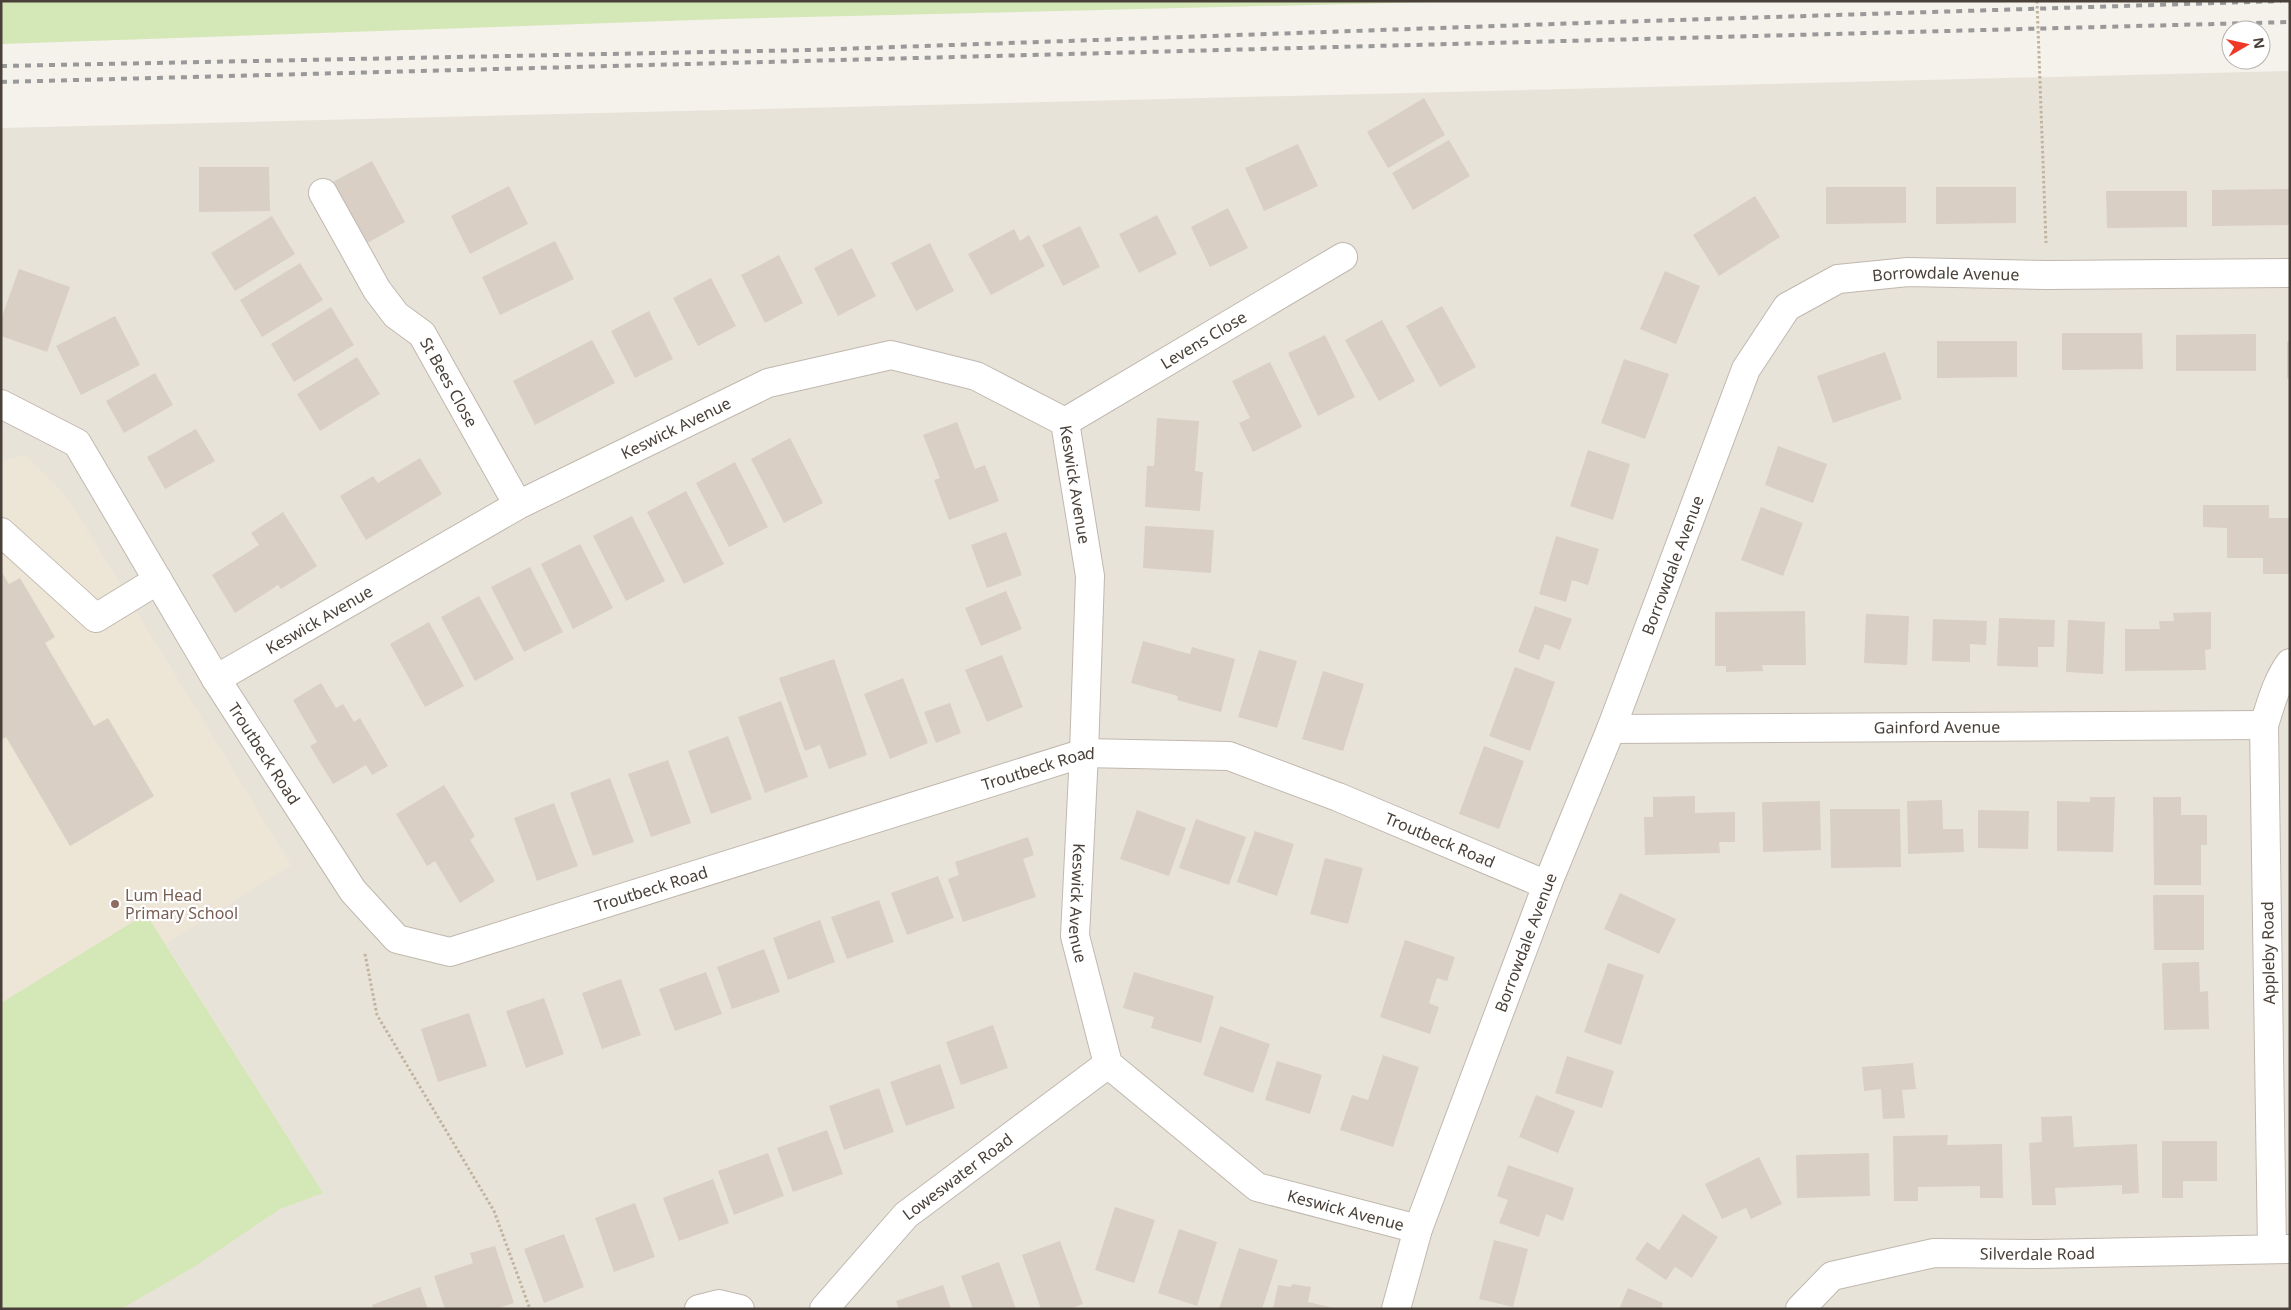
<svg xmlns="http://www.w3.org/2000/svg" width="2291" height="1310" viewBox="0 0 2291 1310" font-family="'Noto Sans',sans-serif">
<rect width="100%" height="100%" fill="#f5f1eb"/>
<!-- residential -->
<path fill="#e8e3d9" d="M2290,71V1309H1V128Z"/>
<!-- education -->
<path fill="#ede5d6" d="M25,455L57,486L73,507L291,865L166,944L323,1193L280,1209L194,1267L121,1309H1V461Z"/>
<!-- green -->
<path fill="#d4e7b6" d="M1,1H1474L724,19L1,44Z
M146,914L323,1193L280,1209L194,1267L121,1309H1V1003Z"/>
<!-- building -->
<path fill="#d9cfc4" d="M1424,98L1445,135L1388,168L1367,132Z
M1449,140L1470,176L1413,210L1392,173Z
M1298,144L1318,186L1264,211L1245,168Z
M372,161L405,222L360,247L327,185Z
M199,167H269L270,211L199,212Z
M509,186L528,224L470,254L451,216Z
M1826,187H1906V223L1826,224Z
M1936,187H2016V223L1936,224Z
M2290,189V225L2212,226V190Z
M2106,191H2187V227L2107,228Z
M1755,196L1780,237L1719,276L1693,235Z
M1228,208L1248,248L1210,267L1191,227Z
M1157,215L1177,254L1139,273L1119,234Z
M272,216L295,254L235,291L211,253Z
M1080,226L1100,267L1063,286L1042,245Z
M1014,229L1020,241L1029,235L1045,266L991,295L968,254Z
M555,241L574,279L500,315L482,277Z
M930,243L954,291L916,311L891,263Z
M852,248L876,296L838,316L814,268Z
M779,255L803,303L765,323L741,275Z
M300,263L323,300L262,337L240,300Z
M19,269L70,287L47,352L1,336V319Z
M1665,271L1700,286L1676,344L1640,329Z
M711,278L736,326L698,346L673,298Z
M1442,306L1476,367L1440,387L1406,326Z
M331,307L354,345L294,382L271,344Z
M649,311L673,359L635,378L611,331Z
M115,316L140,365L81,395L56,346Z
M1382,320L1415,381L1379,401L1345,340Z
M2062,333H2142L2143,369L2062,370Z
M2256,334V371H2176V335Z
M1325,335L1355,397L1318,416L1288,353Z
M592,340L615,383L535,425L513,381Z
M1937,341H2017V377L1937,378Z
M2287,342H2290V378H2287Z
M1885,352L1902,399L1833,423L1817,376Z
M357,357L380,394L320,431L297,394Z
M1624,359L1669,374L1645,439L1601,423Z
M1270,362L1302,427L1253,452L1239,423L1250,418L1232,381Z
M155,373L173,405L124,433L106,401Z
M1157,418L1199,421L1195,471L1203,472L1200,511L1145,507L1147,466H1154Z
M957,422L975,469L985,465L999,501L949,520L934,480L940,478L923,435Z
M196,429L215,461L165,489L147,457Z
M790,438L823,503L784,523L751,459Z
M1778,446L1827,464L1813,503L1765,485Z
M1588,450L1630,464L1613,520L1570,506Z
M420,458L442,494L366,540L340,496L373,476L378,483Z
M735,462L768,527L729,547L696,483Z
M686,491L724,564L684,584L647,512Z
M2203,505H2269V518H2289V574H2263V558H2227V528L2203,527Z
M1761,507L1803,523L1783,576L1741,560Z
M283,512L317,566L281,589L278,585L235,613L212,575L259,545L251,533Z
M632,516L665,581L626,601L593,536Z
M1145,526L1214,530L1211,573L1143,568Z
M1006,532L1022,575L987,588L971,545Z
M1556,536L1599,549L1588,585L1572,580L1566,602L1539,594Z
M580,544L613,608L573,629L541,564Z
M530,567L563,632L524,652L491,587Z
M1,571L9,584L20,578L55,637L45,643L94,726L108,718L154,796L70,846L6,737L1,740Z
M1006,591L1022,629L981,646L965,608Z
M479,596L514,659L475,681L441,617Z
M1535,606L1572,619L1560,650L1545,644L1539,660L1518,652Z
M1805,611L1806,665H1762L1763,671L1726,672V666H1715V612Z
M2211,612V649L2205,650L2206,670L2125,671V629H2160L2159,621H2174L2173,613Z
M1866,614L1909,616L1907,665L1864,663Z
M1999,618L2055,620L2054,647H2038V667L1997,666Z
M1933,619L1987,621L1986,645L1970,644V662L1932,661Z
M2068,620L2105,622L2103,674L2066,672Z
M429,622L464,686L425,707L390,644Z
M1143,641L1190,654L1192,647L1235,659L1221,712L1177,700L1178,696L1131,683Z
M1259,650L1297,661L1277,728L1238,717Z
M1002,655L1023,707L987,722L965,670Z
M834,659L867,755L829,769L820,745L805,751L779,678Z
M1515,667L1555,682L1530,751L1489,736Z
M1323,671L1364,684L1343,751L1302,739Z
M903,678L928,743L890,759L864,694Z
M321,683L336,708L343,704L354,722L360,718L388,766L372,775L366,765L333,784L310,746L317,742L293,700Z
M781,701L808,777L765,793L738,717Z
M950,703L961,733L936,743L924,712Z
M728,736L752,799L711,814L688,751Z
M1484,746L1524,761L1499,829L1459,814Z
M668,760L691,823L651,837L628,774Z
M610,778L634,842L593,856L570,793Z
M444,785L475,836L470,840L495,881L460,903L435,861L427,866L396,814Z
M1695,796V813L1735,812V842H1719L1720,853L1645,855L1644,817H1653V797Z
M2090,797H2115L2113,852L2057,851V801L2090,802Z
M2153,797H2181V815H2207V845H2201V885H2154Z
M1942,800L1943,829H1963L1964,852L1908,854L1907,801Z
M1820,801L1821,850L1763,852L1762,802Z
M554,803L578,866L537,881L514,818Z
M1830,809H1900L1901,867L1831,868Z
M1137,810L1186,828L1169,876L1120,859Z
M1978,810L2029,811L2028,849L1978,848Z
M1196,819L1246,837L1229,885L1179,868Z
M1255,831L1294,844L1277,896L1237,882Z
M1028,837L1034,855L1023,859L1036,897L963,922L948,879L959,875L955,862Z
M1325,858L1363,868L1348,924L1310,914Z
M938,876L954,918L907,935L891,893Z
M1620,893L1676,919L1659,954L1604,929Z
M2153,895H2204V950H2154Z
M879,900L894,942L847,959L831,917Z
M820,920L835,962L788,980L773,938Z
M1405,940L1455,957L1447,981L1437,978L1429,1003L1439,1007L1430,1034L1380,1017Z
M764,949L780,992L732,1009L717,967Z
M2199,962L2200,992L2208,991L2209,1029L2164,1030L2162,963Z
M1608,963L1644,975L1621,1045L1584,1032Z
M706,972L722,1014L675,1031L659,989Z
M1134,972L1214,996L1201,1043L1151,1028L1154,1017L1123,1008Z
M621,979L641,1035L602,1049L582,993Z
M544,998L564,1054L526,1068L506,1011Z
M469,1013L487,1066L438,1082L421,1029Z
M993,1025L1008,1068L961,1085L946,1042Z
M1220,1026L1270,1044L1253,1093L1203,1075Z
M1383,1055L1419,1067L1393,1147L1340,1130L1352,1095L1368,1100Z
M1567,1056L1614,1071L1602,1108L1555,1093Z
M1277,1061L1322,1075L1310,1114L1265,1100Z
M1913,1063L1916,1089L1902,1090L1905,1118L1883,1119L1881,1089L1864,1091L1862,1067Z
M940,1064L955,1108L906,1126L890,1082Z
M879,1088L894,1132L844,1150L829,1106Z
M1536,1095L1575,1111L1558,1153L1519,1137Z
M2072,1116L2074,1147L2137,1144L2139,1193L2122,1194V1185L2055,1188L2056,1205H2032L2029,1143L2042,1142L2041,1117Z
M827,1130L843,1174L793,1192L777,1148Z
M1948,1135L1947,1145L2002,1144L2003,1198H1980V1186L1918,1187V1201H1894L1893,1136Z
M2162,1141H2217V1181H2183V1198H2162Z
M768,1153L784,1196L734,1215L718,1171Z
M1869,1153L1870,1196L1797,1198L1796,1155Z
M1759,1157L1782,1204L1751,1219L1746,1208L1722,1219L1705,1184Z
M1508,1165L1574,1188L1563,1221L1546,1214L1539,1237L1499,1223L1508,1200L1497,1196Z
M713,1179L729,1223L679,1241L663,1198Z
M635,1203L655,1257L614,1272L595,1218Z
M1115,1207L1155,1220L1134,1283L1095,1270Z
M1683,1214L1718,1237L1692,1278L1675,1267L1666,1280L1635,1259L1647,1242L1659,1250Z
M1179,1229L1217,1242L1197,1306L1158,1293Z
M564,1234L584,1287L544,1303L524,1249Z
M1494,1240L1528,1249L1513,1307L1479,1299Z
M1060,1241L1083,1304L1070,1309H1041L1022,1255Z
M495,1246L514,1303L496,1309H445L434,1276L473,1263L470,1253Z
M1239,1248L1278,1260L1262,1309H1219Z
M999,1262L1016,1309H973L961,1276Z
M1292,1284L1311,1287L1308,1302L1338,1309H1273L1278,1285L1291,1287Z
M943,1285L951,1309H899L896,1301Z
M420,1287L428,1309H374L372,1305Z
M1628,1288L1663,1303L1661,1309H1619Z"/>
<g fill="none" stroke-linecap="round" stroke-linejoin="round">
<defs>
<g id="minor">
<path id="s1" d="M323,193L377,290L396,315L422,334L518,505"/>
<path id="s2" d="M1,404L77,443L216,679L353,891L397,939L450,952L1084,753L1229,756L1338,797L1547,885"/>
<path id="s3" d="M1065,422L1343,257"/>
<path d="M1,532L96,618L158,580"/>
<path id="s4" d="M216,679L518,505L768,383L891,355L976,376L1065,422L1090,576L1084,753L1075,936L1108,1064L1257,1187L1418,1229"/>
<path id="s5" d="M1611,729L2264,725"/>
<path d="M2272,1249L2264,725C2271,704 2276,682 2290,663"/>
<path d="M699,1309L719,1304L740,1309"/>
<path id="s6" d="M824,1309L906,1215L1108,1064"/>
<path id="s7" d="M1396,1309L1418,1229L1547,885L1611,729L1746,369L1787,307L1838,279L1908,272L2047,275L2290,273"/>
<path id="s8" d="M1800,1309L1832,1276L1934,1253L2039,1254L2290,1249"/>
</g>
</defs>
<!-- minor casing -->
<use href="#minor" stroke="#c0b8ae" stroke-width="30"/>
<!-- path -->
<path stroke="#c1b39f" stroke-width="3" stroke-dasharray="2.5 2.5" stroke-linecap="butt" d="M2037,1L2046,243
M365,954L377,1015L494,1211L530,1309"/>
<!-- minor -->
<use href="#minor" stroke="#fff" stroke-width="28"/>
<!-- rail -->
<path stroke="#999" stroke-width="4" stroke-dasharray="6 6" stroke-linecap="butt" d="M1,66L809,50L1582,23L2281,1
M1,82L2290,22"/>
</g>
<!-- markers -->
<circle fill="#8d6e63" stroke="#fff" stroke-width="2" cx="115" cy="904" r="5"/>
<g text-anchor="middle" stroke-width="4.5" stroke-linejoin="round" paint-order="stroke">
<!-- street labels -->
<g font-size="16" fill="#494139" stroke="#fff">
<text dy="6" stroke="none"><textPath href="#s7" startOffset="1244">Borrowdale Avenue</textPath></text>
<text dy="6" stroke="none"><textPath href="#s3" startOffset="161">Levens Close</textPath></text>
<text dy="6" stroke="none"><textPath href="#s1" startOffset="230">St Bees Close</textPath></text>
<text dy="6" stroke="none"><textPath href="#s4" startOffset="524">Keswick Avenue</textPath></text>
<text dy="6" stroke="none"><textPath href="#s4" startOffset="1004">Keswick Avenue</textPath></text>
<text dy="6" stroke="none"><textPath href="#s7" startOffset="794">Borrowdale Avenue</textPath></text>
<text dy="6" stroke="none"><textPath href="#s4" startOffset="119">Keswick Avenue</textPath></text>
<text dy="6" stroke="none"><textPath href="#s5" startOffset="326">Gainford Avenue</textPath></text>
<text dy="6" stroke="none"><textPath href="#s2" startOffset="448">Troutbeck Road</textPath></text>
<text dy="6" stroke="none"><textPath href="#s2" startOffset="1348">Troutbeck Road</textPath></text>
<text dy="6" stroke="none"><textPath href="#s2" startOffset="1768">Troutbeck Road</textPath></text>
<text dy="6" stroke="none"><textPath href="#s2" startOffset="942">Troutbeck Road</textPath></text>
<text dy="6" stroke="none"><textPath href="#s4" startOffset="1424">Keswick Avenue</textPath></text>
<text dy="6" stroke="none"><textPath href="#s7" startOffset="389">Borrowdale Avenue</textPath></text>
<text transform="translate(2268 953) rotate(-91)" y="6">Appleby Road</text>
<text dy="6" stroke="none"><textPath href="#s6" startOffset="189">Loweswater Road</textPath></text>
<text dy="6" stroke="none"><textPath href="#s4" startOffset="1874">Keswick Avenue</textPath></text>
<text dy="6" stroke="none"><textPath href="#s8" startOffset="254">Silverdale Road</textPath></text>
</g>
<!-- education labels -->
<g font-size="16" fill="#785e54" stroke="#fff" text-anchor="start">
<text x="125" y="901">Lum Head<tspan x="125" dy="18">Primary School</tspan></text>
</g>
</g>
<!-- border -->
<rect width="2291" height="1310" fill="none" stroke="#494139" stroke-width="5"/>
<!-- north arrow -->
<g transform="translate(2246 45) rotate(81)"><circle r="24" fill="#ffffff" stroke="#b6b3b0"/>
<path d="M0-4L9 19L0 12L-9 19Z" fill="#f13726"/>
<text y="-8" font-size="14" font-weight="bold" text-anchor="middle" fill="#494139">N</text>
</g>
</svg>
